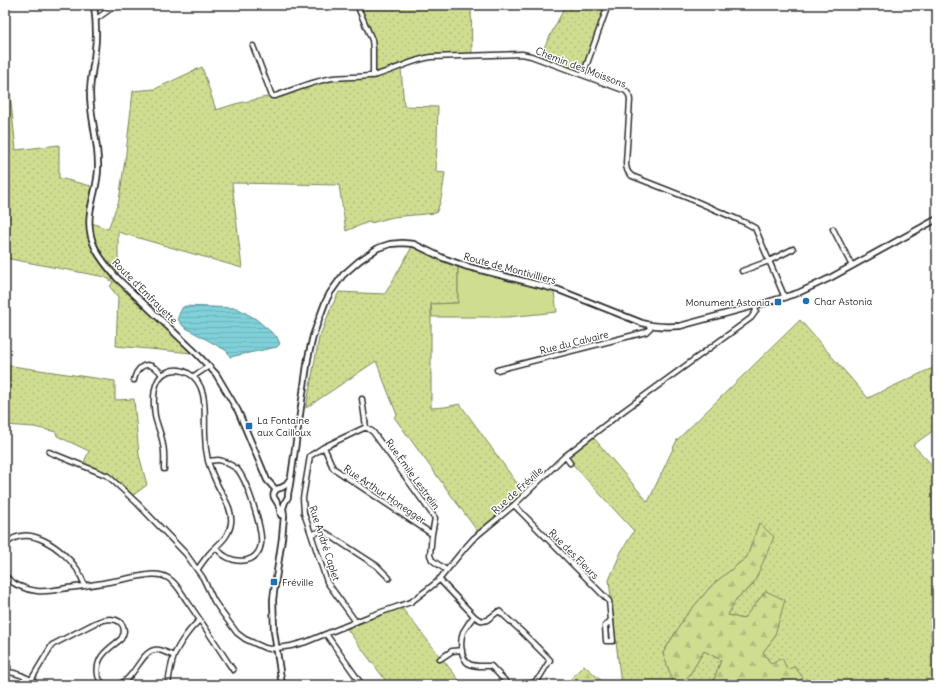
<svg xmlns="http://www.w3.org/2000/svg" width="942" height="690" viewBox="0 0 942 690" font-family="Delius,sans-serif">
<defs>
<pattern id="grass-dots" width="8" height="8" patternUnits="userSpaceOnUse"><rect width="8" height="8" fill="#cfdd91"/><path d="M2 2h.1M6 6h.1" fill="none" stroke="#b2be7d" stroke-width="1.8" stroke-linecap="round"/></pattern>
<pattern id="forest-firs" width="22" height="20" patternUnits="userSpaceOnUse"><rect width="22" height="20" fill="#cfdd91"/><path d="M5 1l3.5 6h-7zM16 11l3.5 6h-7z" fill="#b2be7d"/></pattern>
<pattern id="water-rules" width="6" height="5" patternUnits="userSpaceOnUse"><rect width="6" height="5" fill="#7fd0d8"/><path d="M0 2.5h6" fill="none" stroke="#6eb3ba"/></pattern>
</defs>
<rect width="100%" height="100%" fill="#fff"/>
<filter id="ink" filterUnits="userSpaceOnUse"><feTurbulence type="fractalNoise" baseFrequency=".025" numOctaves="2"/><feDisplacementMap in="SourceGraphic" scale="8" xChannelSelector="R" yChannelSelector="G"/><feConvolveMatrix kernelMatrix="1 2 1 2 8 2 1 2 1" color-interpolation-filters="sRGB"/></filter>
<g filter="url(#ink)">
<!-- grass -->
<path fill="url(#grass-dots)" stroke="#7d845e" d="M357,5H471L472,54L429,58L401,68L404,106L438,107L436,172L445,173C443,186 442,201 436,213L393,217L371,223V221L346,231L339,185L232,183L242,268L118,232V275L116,279L192,353L116,346L118,297L110,287L113,282L105,277L5,258V67L7,65L16,150L59,145V178L91,186L89,222L108,229L119,200L126,153L133,91L155,89L202,67L216,110L235,104L271,96L314,82L372,74L371,40Z
M566,5H605L581,77L538,59Z
M412,247L424,250L458,267V303L431,304V408L445,407L460,404L524,493L511,506L478,532L394,417L397,415L376,361L306,408L319,338L331,308L339,292L385,294Z
M800,320L868,398L928,370L937,367V428L913,445L937,470V685H794L803,678L787,669L771,664L763,652L774,638L766,591L743,619L728,615L736,599L753,585L759,524L747,557L712,585L685,617L663,653L673,682L666,685H621L609,580L621,552L634,531L566,457L593,437L648,502L677,440Z
M5,365L115,381V400L134,399L139,455L147,485L132,496L109,475L83,464L89,451L57,436L56,432L34,427L5,425Z
M401,607L463,685H389L347,629Z
M704,651L721,660L712,685H681L690,674Z"/>
<!-- forest -->
<path fill="url(#forest-firs)" stroke="#7d845e" d="M759,523L774,537L753,585L736,599L728,615L743,619L766,591L785,600L774,638L763,652L771,664L782,658L787,669L795,667L803,678L794,685H712L721,660L704,651L690,674L681,685H666L673,682L663,653L685,617L712,585L747,557Z
M584,665L606,685H565Z"/>
<!-- park -->
<path fill="#cfdd91" stroke="#7d845e" d="M458,267L554,292L557,312L508,317H432L431,304L458,303Z"/>
<!-- water -->
<path fill="url(#water-rules)" stroke="#5d8e93" d="M185,306L237,308L256,319L277,337L280,344L277,347L230,357L227,351L184,327L179,321L178,317L182,308Z"/>
<g fill="none" stroke-linecap="round" stroke-linejoin="round">
<defs>
<path id="minor" d="M357,5L372,40L373,49V76
M96,18L99,17L116,5
M253,46L272,96H275C294,90 313,81 333,78C347,76 362,78 376,75C395,70 412,60 431,57L522,54L531,56L626,91L629,95L630,100L626,163C626,169 627,173 632,176L693,200L746,223L755,228L785,298
M583,75L608,5
M833,229L852,266
M742,271L769,261L793,249
M497,370L646,332L652,326
M194,376L209,366
M134,380C136,370 144,360 155,368C158,369 160,372 162,375
M366,427L373,432L435,518L432,534
M324,447L333,468L432,534L430,555L432,560L446,570
M49,452L108,476L137,503L186,554L203,578L214,601L223,614L237,633L245,639L265,648L270,649L291,646L306,642L370,616L411,602L428,589L438,581L464,549L473,539L480,533L514,505L565,456L622,412L751,318L756,311L755,306
M565,456L570,463
M209,461C211,461 215,460 218,460C222,460 233,466 237,469C247,480 263,530 261,544C258,563 238,564 225,556C221,554 219,550 216,548
M164,469C164,461 165,453 163,445C162,435 157,426 155,416C153,402 152,378 167,372C174,369 181,369 188,373C209,384 204,414 205,434C205,443 206,452 208,461C210,468 213,476 217,484C222,495 233,509 231,523C229,538 218,544 209,554C205,559 201,564 198,569
M514,505L609,601L613,641H606L605,626L611,620
M312,534L319,532L326,533L377,566L389,578
M5,545C27,521 63,549 77,569C80,575 83,580 85,586
M5,575C11,584 26,590 37,591C47,592 57,590 67,588C88,586 109,582 130,578C142,576 157,571 168,578C177,583 182,594 187,601C203,624 218,647 233,670
M439,579L474,616L478,619L483,621L487,620L499,611L521,631L550,660L539,678L533,683L517,685
M474,616C470,621 466,627 463,632C460,641 460,658 469,664C475,667 485,666 491,666L509,685
M356,622L327,582L304,513L303,498L310,456L324,447L366,427L362,399
M326,634L362,685
M440,659L452,651L462,650
M5,661L8,667V672
M5,672C17,672 29,678 38,685
M28,685L52,645L95,623L103,620L110,619L116,620L120,622L123,626L124,631L123,635L121,639C115,644 107,649 102,656C96,665 95,679 105,685
M117,685C136,680 141,647 159,650C164,651 169,654 174,656
M168,685C169,676 171,665 174,656C178,645 191,627 200,620"/>
<path id="tertiary" d="M94,5C96,20 97,35 95,50C94,65 90,79 90,93C90,118 99,143 98,168C98,184 92,198 90,213C86,241 100,259 117,278L195,352L216,374L238,411L267,480L276,490
M281,515C280,511 280,508 278,504C275,498 270,496 277,489C285,487 285,486 290,479
M282,685L274,631L273,600L274,592L282,538L284,516L283,508L285,502L288,497V494L290,484L308,358L313,336L319,319L325,303L330,293L343,275L359,261L378,248L390,244L402,243L414,244L443,258L465,266L559,290L642,323C655,327 666,327 680,326L765,303L798,293L830,278L937,219"/>
</defs>
<!-- minor casing -->
<use href="#minor" stroke="#2b2b2b" stroke-width="7"/>
<!-- tertiary casing -->
<use href="#tertiary" stroke="#2b2b2b" stroke-width="8"/>
<!-- minor -->
<use href="#minor" stroke="#fff" stroke-width="4"/>
<!-- tertiary -->
<use href="#tertiary" stroke="#fff" stroke-width="4.5"/>
</g>
</g>
<!-- markers -->
<g fill="#1f6fb2" stroke="#fff" stroke-width="1.5">
<circle cx="806" cy="301" r="4"/>
<rect x="774" y="298" width="8" height="8" rx="2"/>
<rect x="245" y="422" width="8" height="8" rx="2"/>
<rect x="270" y="578" width="8" height="8" rx="2"/>
</g>
<g text-anchor="middle" stroke-width="3" stroke-linejoin="round" paint-order="stroke">
<!-- street labels -->
<g font-size="10" fill="#2b2b2b" stroke="#fff">
<text transform="translate(581 67) rotate(21)" y="4">Chemin des Moissons</text>
<text transform="translate(510 268) rotate(15)" y="4">Route de Montivilliers</text>
<text transform="translate(145 291) rotate(45)" y="4">Route d'Emfrayette</text>
<text transform="translate(574 342) rotate(-14)" y="4">Rue du Calvaire</text>
<text transform="translate(413 474) rotate(54)" y="4">Rue Émile Lestrelin</text>
<text transform="translate(517 490) rotate(-42)" y="4">Rue de Fréville</text>
<text transform="translate(385 494) rotate(34)" y="4">Rue Arthur Honegger</text>
<text transform="translate(325 543) rotate(72)" y="4">Rue André Caplet</text>
<text transform="translate(574 554) rotate(45)" y="4">Rue des Fleurs</text>
</g>
<!-- poi labels -->
<g font-size="10" fill="#2b2b2b" stroke="#fff" text-anchor="start">
<text x="814" y="305">Char Astonia</text>
<text x="770" y="306" text-anchor="end">Monument Astonia</text>
<text x="257" y="424">La Fontaine<tspan x="257" dy="12">aux Cailloux</tspan></text>
<text x="282" y="586">Fréville</text>
</g>
</g>
<!-- margin -->
<rect width="942" height="690" fill="none" stroke="#fff" stroke-width="20"/>
<rect x="10" y="10" width="922" height="670" fill="none" stroke="#2b2b2b" stroke-width="1.5" filter="url(#ink)"/>
</svg>
